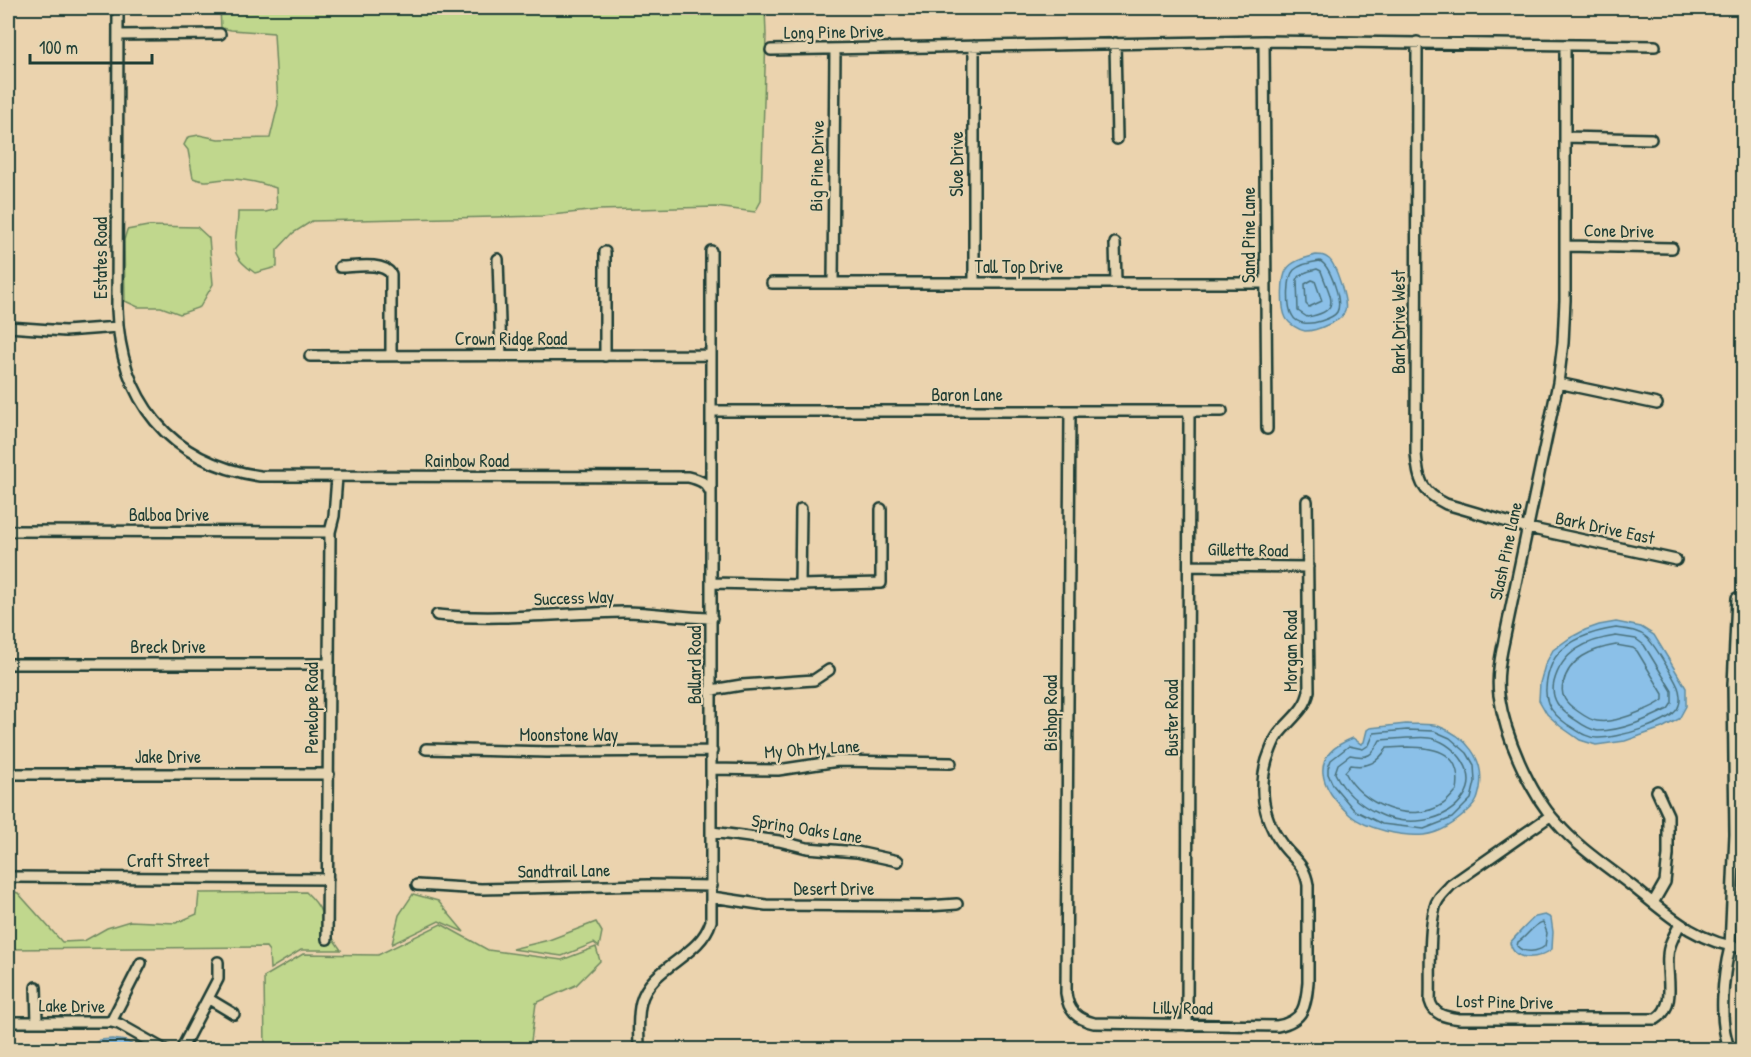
<svg xmlns="http://www.w3.org/2000/svg" width="1751" height="1057" viewBox="0 0 1751 1057" font-family="'Patrick Hand',sans-serif">
<rect width="100%" height="100%" fill="#ebd3ae"/>
<filter id="ink" filterUnits="userSpaceOnUse"><feTurbulence type="fractalNoise" baseFrequency=".0167" numOctaves="2"/><feDisplacementMap in="SourceGraphic" scale="12" xChannelSelector="R" yChannelSelector="G"/><feConvolveMatrix kernelMatrix="1 2 1 2 8 2 1 2 1" color-interpolation-filters="sRGB"/></filter>
<g filter="url(#ink)">
<!-- green -->
<path fill="#c0d78d" stroke="#708a60" stroke-width="1.5" d="M220,8H765L766,35L761,201L755,212L716,207L598,210L542,216L312,221L293,233L277,250V267L255,273C224,252 238,245 238,212H266L277,209L276,188C261,183 246,179 229,179C215,179 206,184 193,178L188,150L184,145L188,137L199,135L218,139L270,138L278,105L274,33L231,30L221,28Z
M148,226L197,227L209,238L213,284L200,307L180,314L161,307H138L125,301L124,240L127,230Z
M8,890L18,893L62,942L84,941L107,928L130,921L176,923L197,914L199,893L306,892C326,911 323,918 323,944H331L332,937L341,950H301L270,969L269,951L266,947L8,949Z
M413,894L438,901L464,932L439,921L392,944L399,915Z
M596,922L602,932L599,947L594,943L562,956L512,949L549,940Z
M441,924L488,950L562,960L596,947L600,961L576,985L536,1003L530,1049H265L264,977L303,954L378,955Z"/>
<!-- water -->
<path fill="#8bc0e8" stroke="#608ca0" stroke-width="1.5" d="M1316,255C1321,255 1324,255 1329,259C1336,265 1348,302 1345,311C1342,319 1334,322 1327,325C1321,328 1312,331 1305,331C1299,330 1289,324 1286,318C1281,309 1281,277 1287,269C1293,260 1306,258 1316,255Z
M1616,622L1641,627L1654,635L1686,688V706L1679,719L1662,728L1625,741L1596,745L1580,740L1560,726L1547,714L1539,700L1540,683L1545,665L1553,650L1570,638L1585,630L1599,625Z
M1406,724C1416,725 1429,723 1438,726C1466,736 1485,759 1480,788C1478,798 1477,802 1471,808C1458,821 1442,833 1424,835C1403,837 1366,829 1350,815C1320,788 1307,756 1353,738L1361,744L1364,742L1367,730L1370,728Z
M1545,915L1551,918L1553,932L1552,949C1539,959 1515,963 1510,943C1512,940 1532,919 1535,917C1536,917 1544,915 1545,915Z
M112,1039L126,1041L140,1049H86L100,1040Z"/>
<g fill="none" stroke-linecap="round" stroke-linejoin="round">
<!-- shore -->
<path stroke="#4a717c" stroke-width="1.5" d="M1320,261C1330,266 1343,302 1337,312C1334,317 1327,319 1321,321C1312,324 1297,326 1292,315C1287,307 1287,277 1294,270C1301,264 1312,262 1320,261Z
M1317,269L1321,271C1330,297 1343,311 1307,317L1298,311L1297,280C1300,273 1309,271 1317,269Z
M1312,280L1315,281L1322,301L1309,307L1306,304L1305,284Z
M1616,628C1627,630 1638,630 1646,637C1654,643 1674,678 1678,687C1680,692 1681,701 1679,705C1675,723 1614,739 1597,738C1586,738 1577,730 1568,725C1548,711 1542,699 1548,675C1550,668 1553,659 1558,654C1572,638 1596,631 1616,628Z
M1616,636L1636,639L1644,645L1672,691V703L1668,709C1648,719 1622,731 1598,731C1589,730 1581,724 1574,719C1560,710 1550,699 1554,682C1562,651 1587,640 1616,636Z
M1616,645L1633,648L1637,651L1663,694V700C1655,707 1644,710 1634,714C1623,718 1609,723 1597,721C1589,720 1583,715 1576,710C1566,703 1560,696 1563,684C1569,658 1592,649 1616,645Z
M1407,730L1434,731L1450,738L1467,753L1474,765L1475,782L1471,799L1452,818L1424,829L1382,824L1354,810L1333,785L1328,774V768L1331,760L1349,746L1363,749L1369,745L1374,733Z
M1407,738C1416,738 1426,736 1434,739C1456,745 1479,774 1464,796C1446,824 1404,827 1377,813C1358,804 1344,792 1335,773L1338,764L1350,755C1368,759 1372,756 1380,740Z
M1407,747C1437,747 1463,753 1457,790C1453,794 1448,801 1443,804C1411,825 1361,805 1345,772L1351,765C1368,768 1378,762 1387,748Z
M1543,922L1547,933L1545,946C1538,952 1524,954 1517,946L1518,942C1527,937 1533,924 1543,922Z"/>
<defs>
<path id="minor" d="M118,8L117,309C120,399 168,462 260,476L688,477C700,480 706,482 711,493
M118,35L220,34
M1264,41L1267,429
M1417,42L1416,453C1418,480 1421,492 1446,504L1528,528L1676,560
M1115,43L1117,139
M1565,45V300L1563,343L1558,383L1502,650C1499,665 1497,680 1499,695C1505,736 1529,792 1557,823C1579,849 1611,869 1637,890C1670,917 1700,944 1744,948
M771,50L1264,41L1655,46
M1565,137L1651,139
M1115,243L1116,283
M1565,246L1672,248
M605,252V356
M498,259L501,356
M340,267C354,267 382,261 391,274V356
M772,283H1266
M833,283L835,49
M974,283V46
M8,327L65,331L118,327
M310,356L711,355
M1558,383L1657,404
M711,411H1222
M1070,411L1066,993C1068,1011 1077,1019 1094,1023L1277,1026C1304,1021 1306,1006 1308,982V885C1304,861 1291,859 1279,840C1263,816 1259,788 1267,760C1270,752 1273,742 1278,735C1289,720 1306,710 1309,691L1307,501
M8,531L330,532
M1189,566L1308,567
M711,583L800,585L881,583V509
M800,585L801,509
M437,615C500,621 562,613 625,612C654,612 682,618 712,618
M8,664H329
M712,690L742,685L814,680L829,670
M426,749L547,752L712,751
M712,769L778,770L838,761L951,763
M8,774H329
M1550,816L1451,885C1445,892 1437,898 1435,907C1428,935 1431,972 1430,1001C1434,1016 1447,1017 1460,1019H1656C1677,1006 1666,976 1668,956C1668,945 1675,934 1680,924
M712,832L779,841L807,848L857,852L898,861
M8,877L328,879
M417,885L481,889L648,885L712,886
M712,897L766,905L928,906L957,904
M1653,903L1665,882L1668,855V815L1657,791
M327,939L330,532L334,516L337,477
M36,987L37,1022
M209,999L234,1014
M8,1022H111L119,1024L165,1050
M111,1022L141,963
M1187,1025L1189,411
M181,1050L218,979V962
M639,1050C639,1034 637,1017 641,1002C651,965 700,958 711,921V251
M1730,1050C1718,1022 1723,975 1730,947L1735,834L1733,685L1737,598"/>
</defs>
<!-- minor casing -->
<use href="#minor" stroke="#1f3d34" stroke-width="14"/>
<!-- minor -->
<use href="#minor" stroke="#e6d5b2" stroke-width="9"/>
</g>
</g>
<g text-anchor="middle" stroke-width="4.5" stroke-linejoin="round" paint-order="stroke">
<!-- street labels -->
<g font-size="18" fill="#1f3d34" stroke="#e6d5b2">
<text transform="translate(834 32) rotate(-1)" y="6">Long Pine Drive</text>
<text transform="translate(957 164) rotate(-90)" y="6">Sloe Drive</text>
<text transform="translate(817 166) rotate(-89)" y="6">Big Pine Drive</text>
<text transform="translate(1619 231) rotate(1)" y="6">Cone Drive</text>
<text transform="translate(1249 235) rotate(-90)" y="6">Sand Pine Lane</text>
<text transform="translate(101 258) rotate(-90)" y="6">Estates Road</text>
<text x="1019" y="273">Tall Top Drive</text>
<text transform="translate(1399 322) rotate(-90)" y="6">Bark Drive West</text>
<text x="511" y="345">Crown Ridge Road</text>
<text x="967" y="401">Baron Lane</text>
<text x="467" y="467">Rainbow Road</text>
<text x="169" y="521">Balboa Drive</text>
<text transform="translate(1605 528) rotate(12)" y="6">Bark Drive East</text>
<text transform="translate(1248 550) rotate(1)" y="6">Gillette Road</text>
<text transform="translate(1506 551) rotate(-78)" y="6">Slash Pine Lane</text>
<text transform="translate(574 598) rotate(-2)" y="6">Success Way</text>
<text x="168" y="653">Breck Drive</text>
<text transform="translate(1291 651) rotate(-90)" y="6">Morgan Road</text>
<text transform="translate(695 665) rotate(-90)" y="6">Ballard Road</text>
<text transform="translate(312 708) rotate(-90)" y="6">Penelope Road</text>
<text transform="translate(1051 713) rotate(-90)" y="6">Bishop Road</text>
<text transform="translate(1172 718) rotate(-90)" y="6">Buster Road</text>
<text x="569" y="741">Moonstone Way</text>
<text transform="translate(812 749) rotate(-4)" y="6">My Oh My Lane</text>
<text x="168" y="763">Jake Drive</text>
<text transform="translate(807 829) rotate(9)" y="6">Spring Oaks Lane</text>
<text x="168" y="867">Craft Street</text>
<text transform="translate(564 871) rotate(-1)" y="6">Sandtrail Lane</text>
<text x="834" y="895">Desert Drive</text>
<text transform="translate(1505 1002) rotate(1)" y="6">Lost Pine Drive</text>
<text transform="translate(72 1006) rotate(1)" y="6">Lake Drive</text>
<text transform="translate(1183 1008) rotate(1)" y="6">Lilly Road</text>
</g>
</g>
<!-- margin -->
<rect width="1751" height="1057" fill="none" stroke="#e6d5b2" stroke-width="30"/>
<rect x="15" y="15" width="1721" height="1027" fill="none" stroke="#1f3d34" stroke-width="2" filter="url(#ink)"/>
<!-- scale -->
<path d="M30 54v9h122v-9" fill="none" stroke="#1f3d34" stroke-width="3"/>
<text x="39" y="54" font-size="18" fill="#1f3d34" stroke="#e6d5b2" stroke-width="4.5" paint-order="stroke">100 m</text>
</svg>
